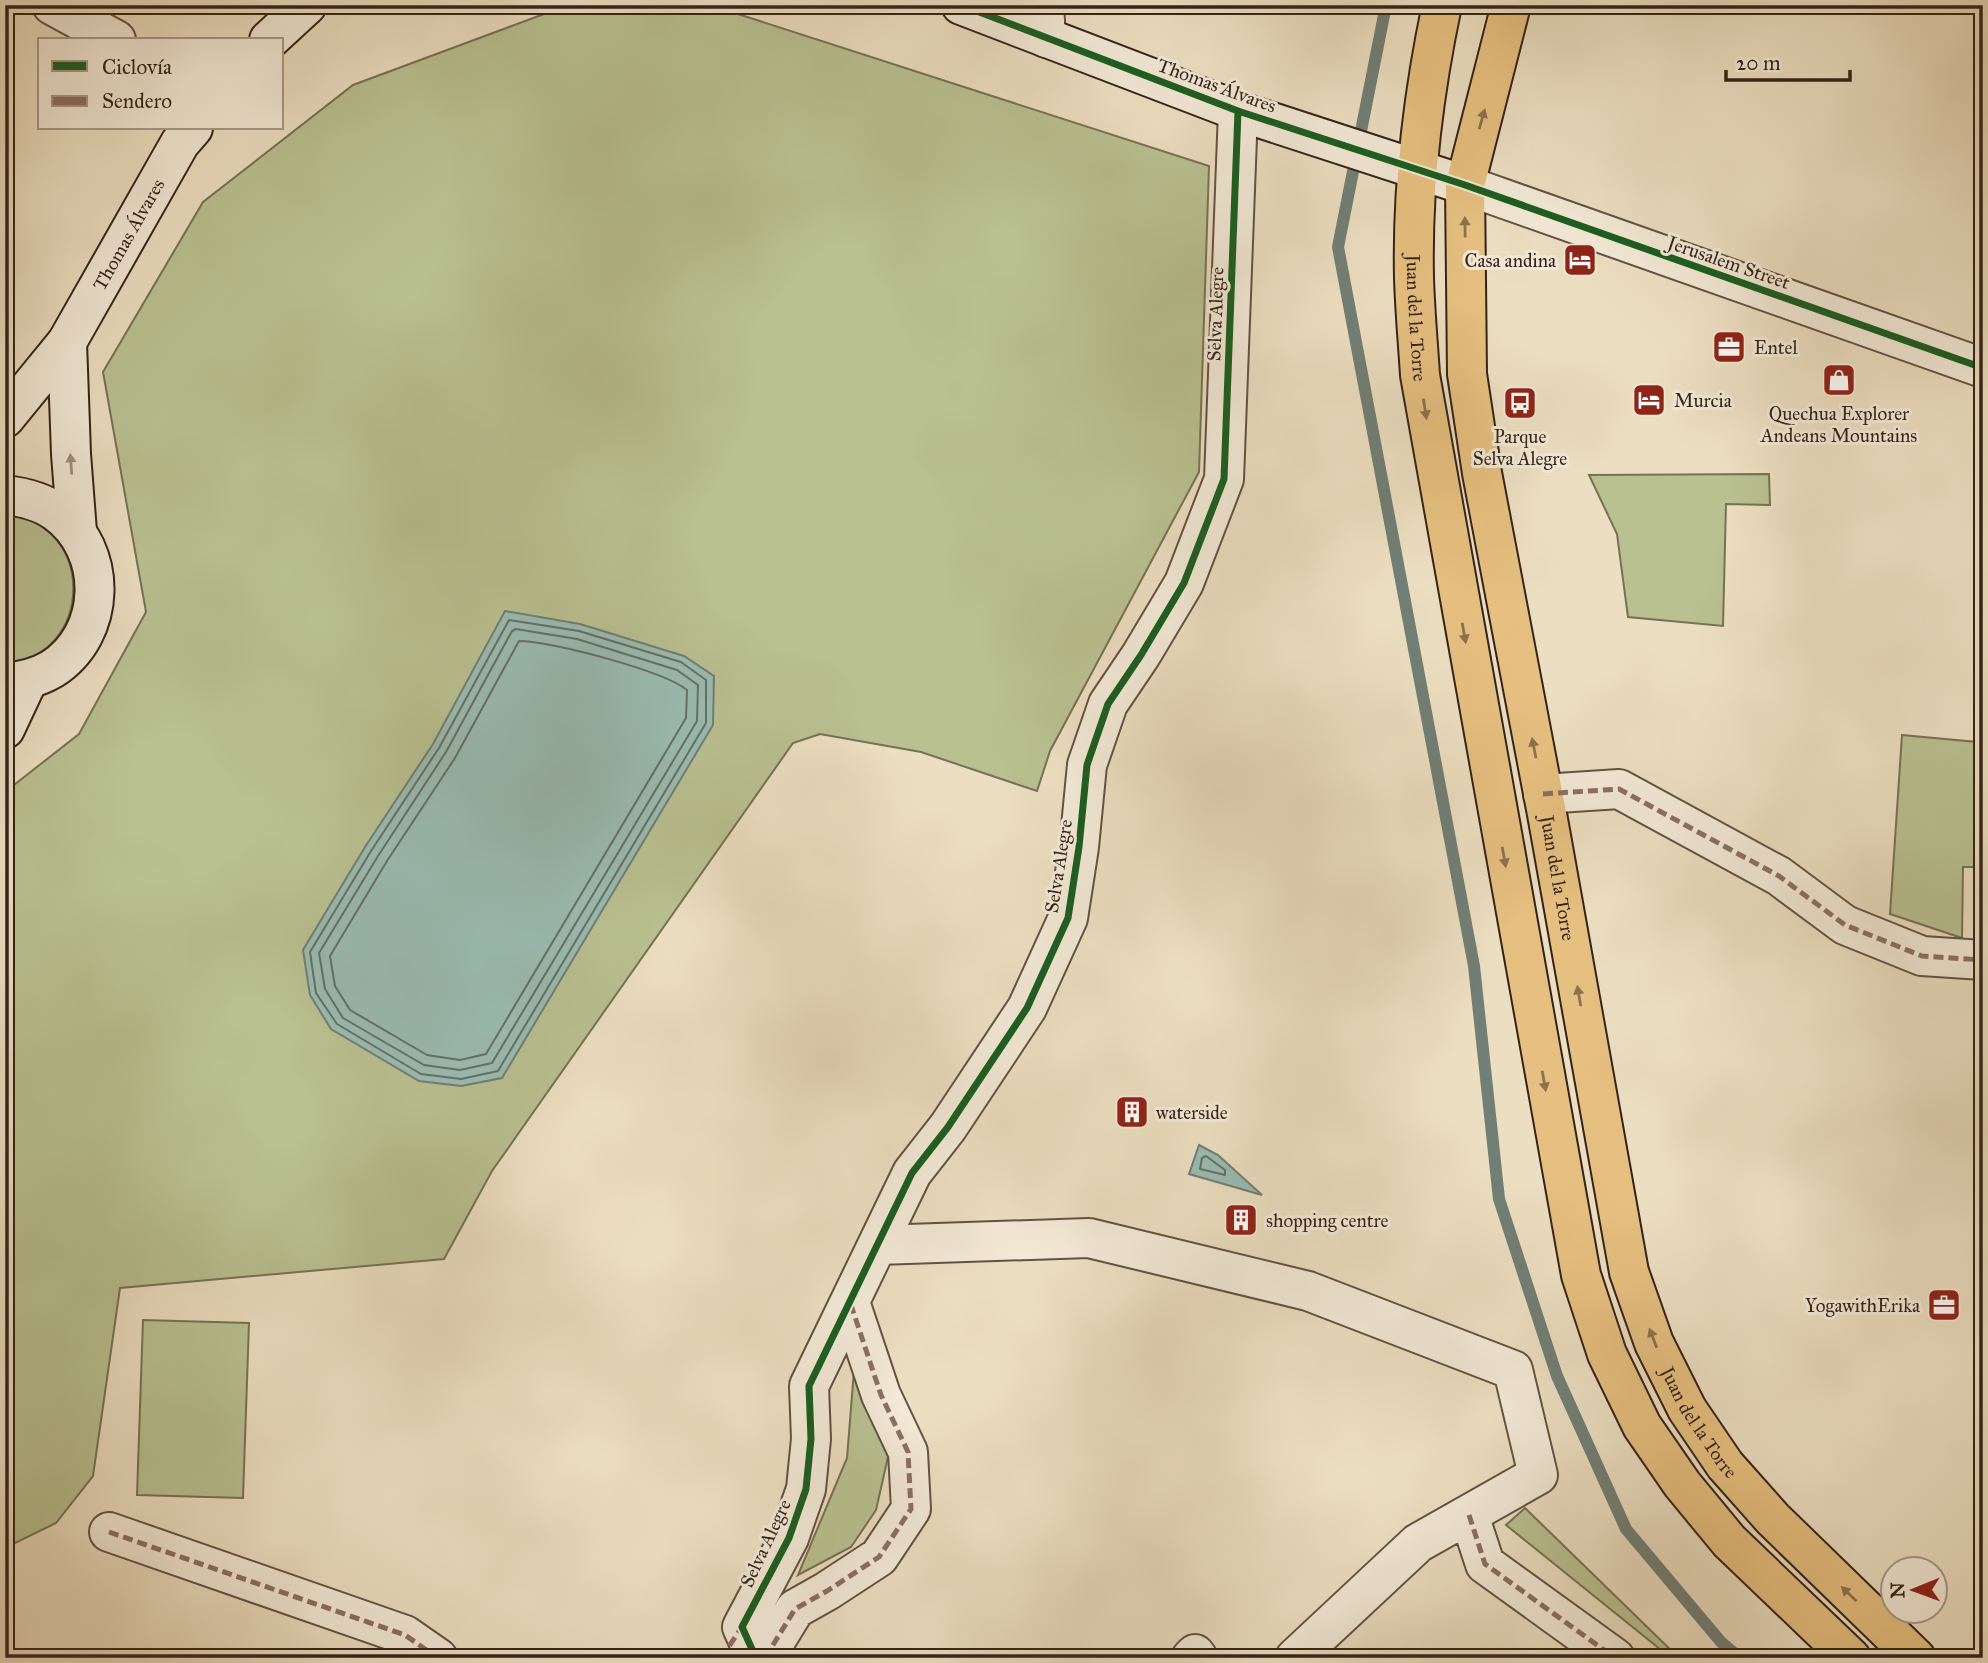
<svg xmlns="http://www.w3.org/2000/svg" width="1988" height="1663" viewBox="0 0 1988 1663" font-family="'IM FELL Great Primer',serif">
<rect width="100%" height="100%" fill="#ecdfc1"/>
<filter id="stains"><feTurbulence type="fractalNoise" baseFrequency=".00286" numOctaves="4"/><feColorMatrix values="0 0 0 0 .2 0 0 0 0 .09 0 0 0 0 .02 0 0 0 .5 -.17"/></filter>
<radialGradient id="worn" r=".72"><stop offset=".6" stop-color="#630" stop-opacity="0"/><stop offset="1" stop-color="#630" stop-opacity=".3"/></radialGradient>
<!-- green -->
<path fill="#b9c191" stroke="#767256" stroke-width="2" d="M568,5H710L1209,166L1199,472L1050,751L1037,791L921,752L820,734L793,743L492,1171L444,1259L120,1288L93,1476L56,1523L5,1548V792L79,734L146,612L103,372L203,202L353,85Z
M1769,474L1770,505L1726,504L1723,626L1628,617L1617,534L1589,475Z
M5,513C99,523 93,659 5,663Z
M1902,735L1977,742L1974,867H1963L1962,938L1890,914Z
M143,1320L249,1323L243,1498L137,1495Z
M854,1370L888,1457L876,1510L851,1547L798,1575L847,1458Z
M1525,1508L1679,1658H1671L1506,1525Z"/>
<!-- water -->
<path fill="#99bdb3" stroke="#717f76" stroke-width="2" d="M505,611L580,624L684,656L714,676L713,725L502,1078L461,1086L419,1081L331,1029L310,995L303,950L365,847L433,744Z
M1199,1145L1218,1155L1262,1195L1189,1174Z"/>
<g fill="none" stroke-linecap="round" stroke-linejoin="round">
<!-- shore -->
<path stroke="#667066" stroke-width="2" d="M509,620L579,631L681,662L706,680V723L498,1071L461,1079L421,1074L337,1024L316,993L310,952L371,851L439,748Z
M516,629L577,639L677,670L698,685L697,721L492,1063L460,1070L424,1065L343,1018L325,989L319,953L378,856L446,752L512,631Z
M519,641C551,641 664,671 687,690L686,718L486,1054L460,1060L427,1055L350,1010L335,986L330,956L387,861L455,758Z
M1206,1156L1225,1170V1175L1200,1169L1202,1158Z"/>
<!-- stream -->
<path stroke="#717f76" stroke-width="12" d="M1386,5L1338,247L1474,966L1499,1199L1557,1376L1626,1529L1721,1642L1740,1658"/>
<defs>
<path id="street" d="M52,5L116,40
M1044,5L1046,38
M1465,185L1983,368
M1543,794L1619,789L1779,876L1845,925L1922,956L1983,960
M878,1245L1089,1238L1308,1291L1513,1370L1538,1475L1418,1543L1295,1658
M1469,1515L1485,1564L1615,1658
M109,1532L405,1635L438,1658
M756,1658L742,1627L789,1538L806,1489L811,1439L809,1386L912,1173L948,1127L1027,1008L1068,918L1079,847L1087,765L1108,704L1141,655L1184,583L1224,479L1238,111
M765,1658L795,1609L827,1591L879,1557L911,1509L908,1452L881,1395L850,1302
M1191,1658L1195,1654L1198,1658"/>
<g id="secondary">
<path d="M961,5L1238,111L1465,185"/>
<path d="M269,40L307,5"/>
<path d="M67,342L71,454L77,532"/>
<path id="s1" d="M5,418L67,342L180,143L193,128"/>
<path d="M5,495C23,497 41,501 56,512C109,550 107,634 52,669C37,678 22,681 5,683"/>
<path d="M5,729L28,680"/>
</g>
<g id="primary">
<path id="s2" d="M1442,5C1423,95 1412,187 1414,278C1415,311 1418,343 1420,375L1581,1275L1607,1354L1642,1426L1682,1484L1729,1541L1851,1658"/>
<path id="s3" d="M1511,5L1465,185L1467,374L1482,473L1547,814L1629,1272L1654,1343L1687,1409L1725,1465L1773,1519L1916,1658"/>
</g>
</defs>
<!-- street casing -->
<use href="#street" stroke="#625244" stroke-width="42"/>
<!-- secondary casing -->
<use href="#secondary" stroke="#34231a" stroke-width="42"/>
<!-- primary casing -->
<use href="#primary" stroke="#34231a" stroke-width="42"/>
<!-- street -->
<use href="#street" stroke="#f3ead7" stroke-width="38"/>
<!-- secondary -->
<use href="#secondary" stroke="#f3ead7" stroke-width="38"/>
<!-- primary -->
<use href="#primary" stroke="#e6c080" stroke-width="38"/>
<!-- quiet -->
<path stroke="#8d6e63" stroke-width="5" stroke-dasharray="10 5" stroke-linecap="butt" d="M1543,794L1619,789L1779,876L1845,925L1922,956L1983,960
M1469,1515L1485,1564L1615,1658
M109,1532L405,1635L438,1658
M721,1658L742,1627
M765,1658L795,1609L827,1591L879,1557L911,1509L908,1452L881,1395L850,1302"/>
<defs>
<path id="cycleway" d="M961,5L1238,111L1465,185L1983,368
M756,1658L742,1627L789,1538L806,1489L811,1439L809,1386L912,1173L948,1127L1027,1008L1068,918L1079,847L1087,765L1108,704L1141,655L1184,583L1224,479L1238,111"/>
</defs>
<!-- cycleway casing -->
<use href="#cycleway" stroke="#f3ead7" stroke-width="11"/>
<!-- cycleway -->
<use href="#cycleway" stroke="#1b5e20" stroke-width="7"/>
</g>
<!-- one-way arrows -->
<defs><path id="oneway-solid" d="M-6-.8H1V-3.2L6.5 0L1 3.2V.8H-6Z" transform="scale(1.75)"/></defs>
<g fill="#8d724d">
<use href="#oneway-solid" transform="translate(1482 119) rotate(-74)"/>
<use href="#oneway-solid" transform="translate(1465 227) rotate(-91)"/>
<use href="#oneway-solid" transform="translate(1425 409) rotate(81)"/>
<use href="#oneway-solid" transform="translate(1464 633) rotate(80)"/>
<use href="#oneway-solid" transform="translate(1534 748) rotate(-101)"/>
<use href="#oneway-solid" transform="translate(1504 857) rotate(80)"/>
<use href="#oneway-solid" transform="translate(1579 996) rotate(-100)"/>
<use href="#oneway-solid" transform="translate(1544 1081) rotate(80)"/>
<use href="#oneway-solid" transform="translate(1653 1338) rotate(-111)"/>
<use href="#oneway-solid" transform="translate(1849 1594) rotate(-136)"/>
</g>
<use fill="#9d9082" href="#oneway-solid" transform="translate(71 464) rotate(-94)"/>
<!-- icons -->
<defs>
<symbol id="hotel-square" viewBox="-11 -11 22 22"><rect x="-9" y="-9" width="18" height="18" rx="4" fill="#8f2418" stroke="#f3ead7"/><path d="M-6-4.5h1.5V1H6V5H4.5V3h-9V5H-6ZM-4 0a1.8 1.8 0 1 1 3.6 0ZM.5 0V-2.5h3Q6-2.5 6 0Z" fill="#fff"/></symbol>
<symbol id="office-square" viewBox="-11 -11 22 22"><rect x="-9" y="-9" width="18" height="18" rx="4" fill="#8f2418" stroke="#f3ead7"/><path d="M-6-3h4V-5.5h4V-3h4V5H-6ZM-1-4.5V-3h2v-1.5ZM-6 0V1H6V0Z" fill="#fff"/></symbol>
<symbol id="shop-square" viewBox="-11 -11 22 22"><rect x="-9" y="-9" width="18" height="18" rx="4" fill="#8f2418" stroke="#f3ead7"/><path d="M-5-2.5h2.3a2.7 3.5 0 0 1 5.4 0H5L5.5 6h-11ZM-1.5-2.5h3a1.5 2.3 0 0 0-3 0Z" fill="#fff"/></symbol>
<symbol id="bus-square" viewBox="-11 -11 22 22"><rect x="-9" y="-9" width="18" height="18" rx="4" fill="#8f2418" stroke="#f3ead7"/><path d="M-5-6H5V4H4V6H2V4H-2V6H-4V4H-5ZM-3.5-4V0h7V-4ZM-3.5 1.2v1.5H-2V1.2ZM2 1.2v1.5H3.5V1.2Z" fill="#fff"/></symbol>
<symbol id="building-square" viewBox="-11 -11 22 22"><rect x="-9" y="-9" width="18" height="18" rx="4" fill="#8f2418" stroke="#f3ead7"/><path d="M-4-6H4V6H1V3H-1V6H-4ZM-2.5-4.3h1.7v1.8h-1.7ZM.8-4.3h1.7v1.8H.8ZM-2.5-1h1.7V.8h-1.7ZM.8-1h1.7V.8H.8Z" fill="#fff"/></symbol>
</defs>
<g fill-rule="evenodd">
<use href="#hotel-square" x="1561" y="241" width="38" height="38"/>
<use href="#office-square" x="1710" y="328" width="38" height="38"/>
<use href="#shop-square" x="1820" y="361" width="38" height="38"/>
<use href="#hotel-square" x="1630" y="381" width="38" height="38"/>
<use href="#bus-square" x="1501" y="384" width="38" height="38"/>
<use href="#building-square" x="1113" y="1093" width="38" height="38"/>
<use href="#building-square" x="1222" y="1201" width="38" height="38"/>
<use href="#office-square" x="1925" y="1286" width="38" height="38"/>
</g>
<g text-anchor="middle" stroke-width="6" stroke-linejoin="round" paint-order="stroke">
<!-- street labels -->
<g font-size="19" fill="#34231a" stroke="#f3ead7">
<text transform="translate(1217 85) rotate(20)" y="7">Thomas Álvares</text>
<text dy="7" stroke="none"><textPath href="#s1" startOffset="222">Thomas Álvares</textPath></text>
<text transform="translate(1729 262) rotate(19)" y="7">Jerusalem Street</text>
<text transform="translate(1215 314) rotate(-88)" y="7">Selva Alegre</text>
<text dy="7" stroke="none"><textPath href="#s2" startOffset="315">Juan del la Torre</textPath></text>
<text transform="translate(1058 866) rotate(-81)" y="7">Selva Alegre</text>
<text dy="7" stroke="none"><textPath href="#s3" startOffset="887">Juan del la Torre</textPath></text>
<text dy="7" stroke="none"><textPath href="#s3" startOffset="1454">Juan del la Torre</textPath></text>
<text transform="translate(765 1543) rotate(-65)" y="7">Selva Alegre</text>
</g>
<!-- poi labels -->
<g font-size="19" fill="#34231a" stroke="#f3ead7" text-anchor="start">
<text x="1556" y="267" text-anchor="end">Casa andina</text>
<text x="1754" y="354">Entel</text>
<text x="1674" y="407">Murcia</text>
<text x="1839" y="420" text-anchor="middle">Quechua Explorer<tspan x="1839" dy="22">Andeans Mountains</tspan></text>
<text x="1520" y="443" text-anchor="middle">Parque<tspan x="1520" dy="22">Selva Alegre</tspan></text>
<text x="1156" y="1119">waterside</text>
<text x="1266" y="1227">shopping centre</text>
<text x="1920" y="1312" text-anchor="end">YogawithErika</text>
</g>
</g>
<!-- margin -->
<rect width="1988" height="1663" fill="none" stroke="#ecdfc1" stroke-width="28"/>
<rect x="7" y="7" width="1974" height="1649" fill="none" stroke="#34231a" stroke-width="3.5"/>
<rect x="14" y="14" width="1960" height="1635" fill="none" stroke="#34231a" stroke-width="2"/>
<!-- legend -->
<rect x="38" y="38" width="245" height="91" fill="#f3ead7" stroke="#a79a8b" stroke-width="2"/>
<rect x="52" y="61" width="35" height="10" fill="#1b5e20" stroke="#a79a8b" stroke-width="2"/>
<text x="102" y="74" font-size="21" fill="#34231a">Ciclovía</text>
<rect x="52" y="96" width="35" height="10" fill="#8d6e63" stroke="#a79a8b" stroke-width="2"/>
<text x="102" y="108" font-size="21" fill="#34231a">Sendero</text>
<!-- north arrow -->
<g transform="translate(1914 1590) rotate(269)"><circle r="33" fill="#f3ead7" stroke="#a79a8b" stroke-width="2"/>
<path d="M0-5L12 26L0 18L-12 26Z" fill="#8f2418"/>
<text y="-10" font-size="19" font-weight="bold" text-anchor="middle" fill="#34231a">N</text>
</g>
<!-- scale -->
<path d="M1726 70v10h124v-10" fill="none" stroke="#34231a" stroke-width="3.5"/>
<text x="1736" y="70" font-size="21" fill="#34231a" stroke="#f3ead7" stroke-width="5" paint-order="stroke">20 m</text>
<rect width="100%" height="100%" filter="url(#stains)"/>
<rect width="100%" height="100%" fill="url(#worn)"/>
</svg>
